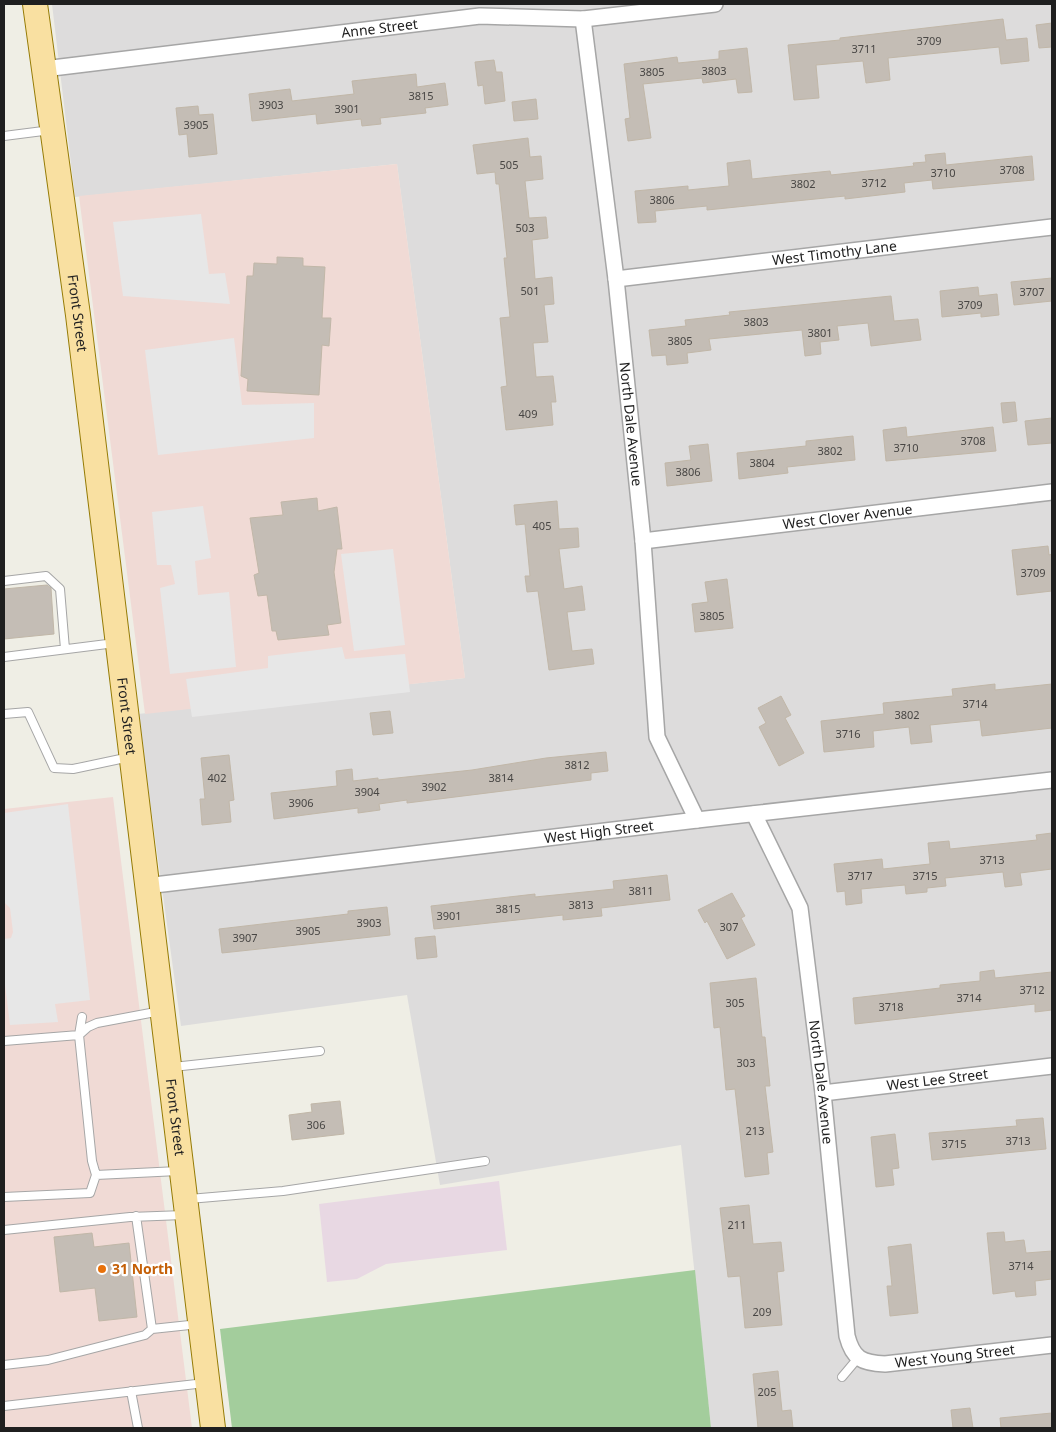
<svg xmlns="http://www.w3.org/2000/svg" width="1056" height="1432" viewBox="0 0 1056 1432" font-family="'Noto Sans',sans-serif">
<rect width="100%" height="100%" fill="#efeee5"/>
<!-- residential -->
<path fill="#dddcdc" d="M52,4H1052V1428H711L681,1145L440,1185L407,995L181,1026L138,714L465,678L397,164L75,197Z"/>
<!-- commercial -->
<path fill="#f0dad5" d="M397,164L465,678L145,714L79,196Z
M113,797L192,1428H4V809Z"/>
<!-- industrial -->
<path fill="#e8d8e3" d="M499,1181L507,1250L386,1264L357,1279L327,1282L319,1204Z"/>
<!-- forest -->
<path fill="#a3cd9c" d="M695,1270L711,1428H232L220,1329Z"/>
<!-- parking -->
<path fill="#e7e7e7" d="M201,214L209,274L225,273L230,304L123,296L113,222Z
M234,338L242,405L314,403V438L158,455L145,350Z
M203,506L211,558L195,561L198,595L229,592L236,667L170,674L160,588L175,584L171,565H157L152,512Z
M393,549L405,645L354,651L341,554Z
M342,647L345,659L405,654L410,692L192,717L186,679L268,668V656Z
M68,804L90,1000L55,1004L58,1022L10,1025L4,976V939L11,938L13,932L10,908L4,902V813Z"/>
<!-- building -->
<path fill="#c4bdb5" stroke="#c1b7a8" d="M1003,19L1006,40L1027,38L1029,61L1001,64L999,47L888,58L890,80L866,83L863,61L816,65L819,98L794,100L788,45L840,40V38Z
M1052,23V47L1039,48L1036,25Z
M747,48L752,92L738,93L736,79L703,83L702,78L643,84L651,138L628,141L625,119L630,118L624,64L677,57L678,63L719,59V51Z
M494,60L496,72H502L505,101L485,104L483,85L478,86L475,62Z
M416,74L417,87L445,83L448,105L425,108L426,113L380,118L381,124L362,126L361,119L317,124L316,114L252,121L249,94L290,89L292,101L354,94L352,81Z
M536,99L538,119L514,121L512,102Z
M198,106L199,115L213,114L217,154L189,157L187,134L179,135L176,108Z
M528,138L530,157L541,156L543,179L525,181L529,218L546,217L548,238L532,240L535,279L552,277L554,304L544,305L548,342L533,343L536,377L553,376L556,402H551L553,425L506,430L501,387L507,386L500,318L510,317L504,258H507L499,184H496L495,172L477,174L473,145Z
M945,153L946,165L1032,156L1034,180L933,189L932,180L904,183L905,192L845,199V196L707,210V206L655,211L656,222L638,223L635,191L688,186V190L729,186L727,163L750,160L752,179L830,171L831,175L914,166L913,163L926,162L925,155Z
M277,257L303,258V266L325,267L322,318H331L329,346L322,345L319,395L247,391L248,379L241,376L247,276H253L254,263L277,264Z
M1052,278V301L1014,305L1011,282Z
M978,287L979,296L997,294L999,315L981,317V313L942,317L940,291Z
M891,296L894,321L918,319L921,340L871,346L868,323L837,326L839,340L820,342L821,354L805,356L802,330L709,339L711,350L687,353L688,363L667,365L666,355L652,356L649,330L686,326L685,320L730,315L729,312Z
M1015,402L1017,421L1003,423L1001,403Z
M1052,418V443L1028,445L1025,421Z
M906,427L907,437L993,427L996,451L886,461L883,430Z
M853,436L855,460L787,467L788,473L739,479L737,453L806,446V441Z
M708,444L712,481L667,486L665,463L691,460L689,446Z
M317,498L318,511L337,507L342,549H337L334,572L341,623L327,625L329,635L278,640L276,631H272L267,595L258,596L254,575L259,573L250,518L283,515L281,502Z
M557,501L559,529L578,528L579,547L559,549L564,589L582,586L585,610L567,612L572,651L592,649L594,664L549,670L538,591L527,592L525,576H530L525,524L516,525L514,505Z
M1048,546L1049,555L1052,554V591L1017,595L1012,550Z
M727,579L733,628L695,632L692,604L708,602L705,582Z
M47,585L51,588L54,634L4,639V589Z
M995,684V690L1052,684V728L982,736L980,720L930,725L932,742L911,744L909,727L873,731L874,747L824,752L821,721L884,714L883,703L953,696L952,689Z
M781,696L791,715L785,718L804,753L779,766L759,727L766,723L758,708Z
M390,711L393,733L373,735L370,713Z
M606,752L608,771L591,773V780L407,803V800L379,804L380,810L358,813V808L274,819L271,793L337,786L336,771L352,769L353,781L378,778V780L472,770L546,758Z
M229,755L234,800L229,801L231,822L202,825L200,799H205L201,758Z
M1052,833V869L1020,873L1022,885L1005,887L1003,872L945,878L946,886L927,888V892L906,894L905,885L861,889L862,903L846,905L845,891L837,892L834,864L882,859L883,869L930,864L928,843L949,841L950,849L1037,840L1036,835Z
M667,875L670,900L601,908L602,916L563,920V915L434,929L431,906L535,894V897L614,889L613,881Z
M732,893L745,916L741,918L755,945L727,959L707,921L705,923L698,910Z
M387,907L390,935L222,953L219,929L348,914V911Z
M435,936L437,957L417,959L415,938Z
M994,970L995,978L1052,972V1010L1035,1012V1004L855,1024L853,998L940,988V985L980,981V972Z
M756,978L762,1037H765L770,1086H765L773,1152L767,1153L769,1174L745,1177L735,1089L726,1090L720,1027L714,1028L710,983Z
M340,1101L344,1134L292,1140L289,1115L312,1112L311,1104Z
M1043,1118L1046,1149L932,1160L929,1133L1017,1126L1016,1120Z
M895,1134L899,1168L892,1169L894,1185L876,1187L871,1137Z
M749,1205L753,1244L781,1242L784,1271L777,1272L782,1325L745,1328L740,1276L728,1277L720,1208Z
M1004,1232L1005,1242L1024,1240L1026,1253L1052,1251V1279L1035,1281L1036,1295L1016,1297L1015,1291L993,1294L987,1233Z
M92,1233L94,1247L129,1243L137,1317L99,1321L95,1288L60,1292L54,1237Z
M911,1244L918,1313L890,1316L887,1286H892L888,1247Z
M778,1371L782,1411L791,1410L793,1428H758L753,1374Z
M970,1408L973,1428H953L951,1410Z
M1052,1413V1428H1001L1000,1418Z"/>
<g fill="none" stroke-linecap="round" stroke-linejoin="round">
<defs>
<path id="service" d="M4,136L51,130
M4,581L46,576L60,589L65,649
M4,657L115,643
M4,714L28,712L54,768L73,769L130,757
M4,1041L79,1035L82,1017
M173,1067L320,1051
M96,1175L92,1161L79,1035L88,1027L97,1023L161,1011
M4,1197L90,1193L96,1175L178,1171
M189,1199L283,1191L485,1161
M136,1216L152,1329
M4,1230L130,1217L184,1215
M4,1365L48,1360L145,1335L152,1329L199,1324
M842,1377L858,1358
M131,1391L138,1428
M4,1406L205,1383"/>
<g id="minor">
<path id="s1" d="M583,19L616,279L643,541L657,737L697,820"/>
<path id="s2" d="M44,69L480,16L583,19L715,4"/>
<path id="s3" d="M616,279L1052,227"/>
<path id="s4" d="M643,541L1052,492"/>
<path id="s5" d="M754,814L800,908L823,1093L847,1336C853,1359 862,1363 885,1364L1052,1345"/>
<path id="s6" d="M146,886L697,820L1052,780"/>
<path id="s7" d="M823,1093L1052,1066"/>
</g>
<g id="primary">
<path id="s8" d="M35,4L78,315L213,1428"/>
</g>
</defs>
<!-- service casing -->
<use href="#service" stroke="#a6a6a6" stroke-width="10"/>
<!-- minor casing -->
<use href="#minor" stroke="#a6a6a6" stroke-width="18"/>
<!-- primary casing -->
<use href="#primary" stroke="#957b05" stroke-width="26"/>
<!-- service -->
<use href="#service" stroke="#fff" stroke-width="8"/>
<!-- minor -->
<use href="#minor" stroke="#fff" stroke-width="15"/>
<!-- primary -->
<use href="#primary" stroke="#f9e0a1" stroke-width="24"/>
</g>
<!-- markers -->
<circle fill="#e8710a" stroke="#fff" stroke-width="2" cx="102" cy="1269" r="5"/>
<g text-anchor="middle" stroke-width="4.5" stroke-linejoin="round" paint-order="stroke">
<!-- number labels -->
<g font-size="11" fill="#484644">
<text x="929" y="45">3709</text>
<text x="864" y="53">3711</text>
<text x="714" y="75">3803</text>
<text x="652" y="76">3805</text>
<text x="421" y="100">3815</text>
<text x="271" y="109">3903</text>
<text x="347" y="113">3901</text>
<text x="196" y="129">3905</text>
<text x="509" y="169">505</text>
<text x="1012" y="174">3708</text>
<text x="943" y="177">3710</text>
<text x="874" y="187">3712</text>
<text x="803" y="188">3802</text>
<text x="662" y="204">3806</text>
<text x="525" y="232">503</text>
<text x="530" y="295">501</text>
<text x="1032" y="296">3707</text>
<text x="970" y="309">3709</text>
<text x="756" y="326">3803</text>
<text x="820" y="337">3801</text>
<text x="680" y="345">3805</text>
<text x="528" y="418">409</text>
<text x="973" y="445">3708</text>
<text x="906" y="452">3710</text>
<text x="830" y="455">3802</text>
<text x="762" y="467">3804</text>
<text x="688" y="476">3806</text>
<text x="542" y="530">405</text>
<text x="1033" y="577">3709</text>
<text x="712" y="620">3805</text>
<text x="975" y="708">3714</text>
<text x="907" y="719">3802</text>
<text x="848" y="738">3716</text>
<text x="577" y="769">3812</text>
<text x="217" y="782">402</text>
<text x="501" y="782">3814</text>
<text x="434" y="791">3902</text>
<text x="367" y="796">3904</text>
<text x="301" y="807">3906</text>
<text x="992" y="864">3713</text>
<text x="860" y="880">3717</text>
<text x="925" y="880">3715</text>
<text x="641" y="895">3811</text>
<text x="581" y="909">3813</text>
<text x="508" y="913">3815</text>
<text x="449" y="920">3901</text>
<text x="369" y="927">3903</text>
<text x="729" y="931">307</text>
<text x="308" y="935">3905</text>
<text x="245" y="942">3907</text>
<text x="1032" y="994">3712</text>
<text x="969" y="1002">3714</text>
<text x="735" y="1007">305</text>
<text x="891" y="1011">3718</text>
<text x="746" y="1067">303</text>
<text x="316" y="1129">306</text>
<text x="755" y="1135">213</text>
<text x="1018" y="1145">3713</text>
<text x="954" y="1148">3715</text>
<text x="737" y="1229">211</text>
<text x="1021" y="1270">3714</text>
<text x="762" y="1316">209</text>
<text x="767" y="1396">205</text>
</g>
<!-- street labels -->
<g font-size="14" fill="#1f1f1f" stroke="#fff">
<text dy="5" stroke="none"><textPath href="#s2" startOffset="338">Anne Street</textPath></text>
<text dy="5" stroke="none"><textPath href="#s3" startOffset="220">West Timothy Lane</textPath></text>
<text dy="5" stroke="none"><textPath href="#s8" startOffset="312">Front Street</textPath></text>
<text dy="5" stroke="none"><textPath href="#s1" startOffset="408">North Dale Avenue</textPath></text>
<text dy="5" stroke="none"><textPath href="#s4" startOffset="206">West Clover Avenue</textPath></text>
<text dy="5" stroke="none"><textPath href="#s8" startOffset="718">Front Street</textPath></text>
<text dy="5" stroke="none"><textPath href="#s6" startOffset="456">West High Street</textPath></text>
<text dy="5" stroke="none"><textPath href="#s7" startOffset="115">West Lee Street</textPath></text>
<text dy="5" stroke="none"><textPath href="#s5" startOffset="280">North Dale Avenue</textPath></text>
<text dy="5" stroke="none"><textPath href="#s8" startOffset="1122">Front Street</textPath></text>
<text dy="5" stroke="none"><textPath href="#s5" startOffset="658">West Young Street</textPath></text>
</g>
<!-- food labels -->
<g font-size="14" font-weight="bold" fill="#c56008" stroke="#fff" text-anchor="start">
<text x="112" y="1274">31 North</text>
</g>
</g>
<!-- border -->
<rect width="1056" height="1432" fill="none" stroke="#1f1f1f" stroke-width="10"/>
</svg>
